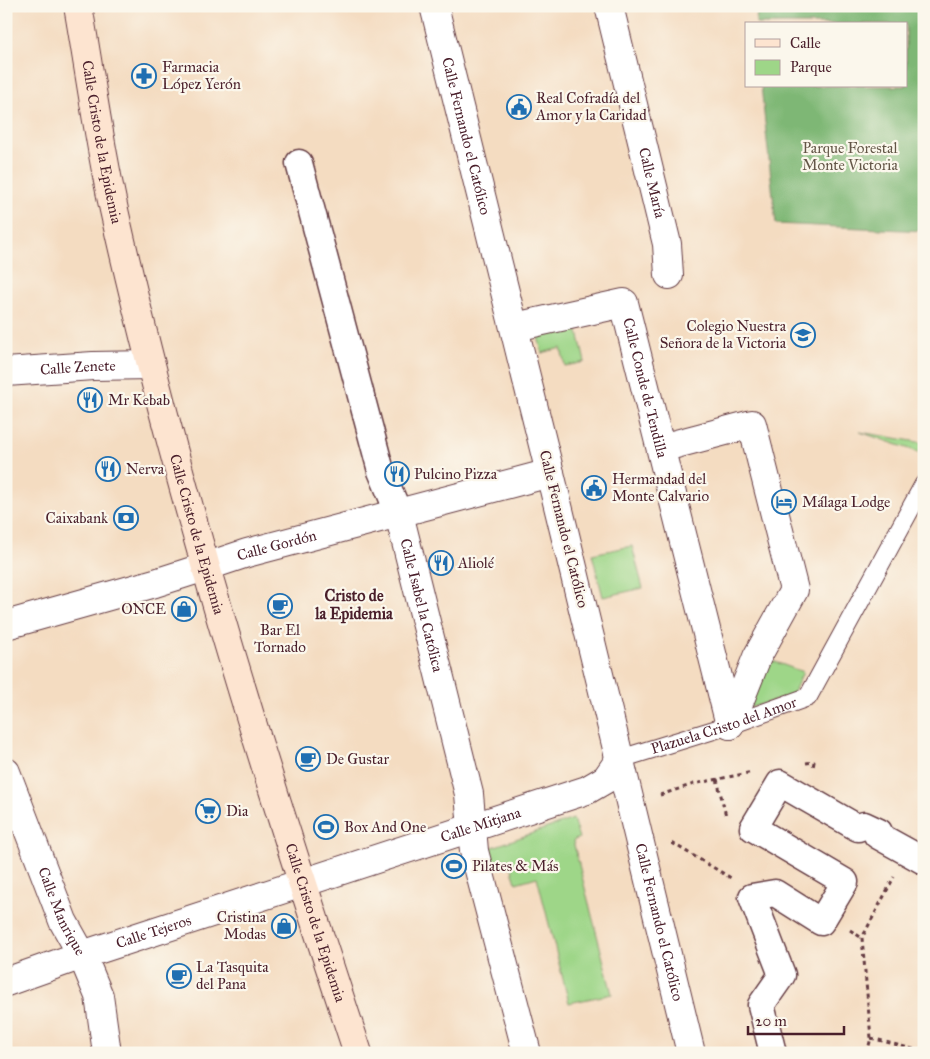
<svg xmlns="http://www.w3.org/2000/svg" width="930" height="1059" viewBox="0 0 930 1059" font-family="'IM FELL Great Primer',serif">
<rect width="100%" height="100%" fill="#fbf7ec"/>
<filter id="ink" filterUnits="userSpaceOnUse"><feTurbulence type="fractalNoise" baseFrequency=".02" numOctaves="2"/><feDisplacementMap in="SourceGraphic" scale="10" xChannelSelector="R" yChannelSelector="G"/><feConvolveMatrix kernelMatrix="1 2 1 2 8 2 1 2 1" color-interpolation-filters="sRGB"/></filter>
<filter id="wash" filterUnits="userSpaceOnUse"><feTurbulence type="fractalNoise" baseFrequency=".0096" numOctaves="4" result="noise"/><feDisplacementMap in="SourceGraphic" scale="20" xChannelSelector="R" yChannelSelector="G"/><feGaussianBlur stdDeviation="1.12" result="paint"/><feColorMatrix in="noise" values="0 0 0 0 0 0 0 0 0 0 0 0 0 0 0 0 0 1.4 0 .05"/><feComposite in="paint" operator="in"/></filter>
<g filter="url(#wash)">
<rect width="100%" height="100%" fill="#f4dcc1"/>
<!-- green -->
<path fill="#9ed688" stroke="#747a5a" d="M576,323L585,362L565,366L561,348L542,353L537,333Z
M860,432L924,443V454Z
M632,546L643,588L603,597L592,554Z
M767,659L803,672L792,696L748,708Z
M573,819L579,838L573,841L612,994L569,1003L537,877L516,883L510,862L492,867L487,849Z"/>
<!-- forest -->
<path fill="#7eb774" stroke="#646b50" d="M757,6H924V231L776,224L761,86H906V24H756Z"/>
</g>
<g filter="url(#ink)">
<g fill="none" stroke-linecap="round" stroke-linejoin="round">
<defs>
<g id="service">
<path id="s1" d="M620,759L730,725L808,697L924,484"/>
</g>
<path id="pedestrian" d="M299,163L381,471L399,514
M773,1053L761,1005L782,975L752,897L775,893L821,922L845,882L753,828L780,783L858,828L864,825L879,832L877,835L924,861"/>
<g id="minor">
<path id="s2" d="M434,6L550,473"/>
<path id="s3" d="M609,6L667,244L669,275"/>
<path id="s4" d="M515,327L624,303L730,725"/>
<path id="s5" d="M6,372L93,366L150,365"/>
<path d="M661,448L752,424L794,590L757,657L730,725"/>
<path id="s6" d="M399,514L469,794L474,851L527,1053"/>
<path d="M6,625L155,583L205,567"/>
<path id="s7" d="M6,772L63,921L82,955L99,996L107,1053"/>
<path id="s8" d="M6,982L82,955L587,790L606,779L620,759"/>
</g>
<g id="tertiary">
<path id="s9" d="M205,567L247,553L550,473L691,1053"/>
</g>
<g id="secondary">
<path id="s10" d="M78,6C90,74 99,143 114,210C178,496 266,775 358,1053"/>
</g>
</defs>
<!-- service casing -->
<use href="#service" stroke="#643b42" stroke-width="20"/>
<!-- pedestrian casing -->
<use href="#pedestrian" stroke="#643b42" stroke-width="29"/>
<!-- minor casing -->
<use href="#minor" stroke="#643b42" stroke-width="30"/>
<!-- tertiary casing -->
<use href="#tertiary" stroke="#643b42" stroke-width="30"/>
<!-- secondary casing -->
<use href="#secondary" stroke="#643b42" stroke-width="30"/>
<!-- path -->
<path stroke="#643b42" stroke-width="3" stroke-dasharray="4 4" stroke-linecap="butt" d="M806,763L814,762L813,767
M717,779L726,816
M660,795L694,784L753,772
M672,843L731,878
M850,930L862,938
M924,932V934
M871,1038L924,1052
M867,1053L871,1038L862,938L894,877"/>
<!-- service -->
<use href="#service" stroke="#fff" stroke-width="18"/>
<!-- pedestrian -->
<use href="#pedestrian" stroke="#fff" stroke-width="26"/>
<!-- minor -->
<use href="#minor" stroke="#fff" stroke-width="28"/>
<!-- tertiary -->
<use href="#tertiary" stroke="#fff" stroke-width="28"/>
<!-- secondary -->
<use href="#secondary" stroke="#fde4d0" stroke-width="28"/>
</g>
</g>
<!-- icons -->
<defs>
<symbol id="pharmacy-ring" viewBox="-11 -11 22 22"><circle r="9.5" fill="#fbf7ec" stroke="#1f6fb2" stroke-width="1.5"/><path d="M-2-6h4v4h4v4h-4v4h-4v-4h-4v-4h4Z" fill="#1f6fb2"/></symbol>
<symbol id="civic-ring" viewBox="-11 -11 22 22"><circle r="9.5" fill="#fbf7ec" stroke="#1f6fb2" stroke-width="1.5"/><path d="M-.6-6.5H3V-4.5H.6V-3L4-1V1h2V6H-6V1h2V-1L-.6-3ZM-1.2 2.5V6h2.4V2.5Z" fill="#1f6fb2"/></symbol>
<symbol id="school-ring" viewBox="-11 -11 22 22"><circle r="9.5" fill="#fbf7ec" stroke="#1f6fb2" stroke-width="1.5"/><path d="M0-5L7-2L0 1L-7-2ZM-4 1L0 2.5L4 1V4Q0 6-4 4Z" fill="#1f6fb2"/></symbol>
<symbol id="restaurant-ring" viewBox="-11 -11 22 22"><circle r="9.5" fill="#fbf7ec" stroke="#1f6fb2" stroke-width="1.5"/><path d="M-5-6h1v4h1v-4h1v4h1v-4h1v5L-1.5 .5V6h-2V.5L-5-1ZM5-6V6H3V1.5H1.5Q1.5-4 5-6Z" fill="#1f6fb2"/></symbol>
<symbol id="hotel-ring" viewBox="-11 -11 22 22"><circle r="9.5" fill="#fbf7ec" stroke="#1f6fb2" stroke-width="1.5"/><path d="M-6-4.5h1.5V1H6V5H4.5V3h-9V5H-6ZM-4 0a1.8 1.8 0 1 1 3.6 0ZM.5 0V-2.5h3Q6-2.5 6 0Z" fill="#1f6fb2"/></symbol>
<symbol id="bank-ring" viewBox="-11 -11 22 22"><circle r="9.5" fill="#fbf7ec" stroke="#1f6fb2" stroke-width="1.5"/><path d="M-6-4H6V4H-6ZM0-2.3a2.3 2.3 0 1 0 0 4.6a2.3 2.3 0 1 0 0-4.6Z" fill="#1f6fb2"/></symbol>
<symbol id="cafe-ring" viewBox="-11 -11 22 22"><circle r="9.5" fill="#fbf7ec" stroke="#1f6fb2" stroke-width="1.5"/><path d="M-5.5-4.5H6V0H3Q3 3.5 0 3.5H-2.5Q-5.5 3.5-5.5 0ZM3-3.2v2h1.7v-2ZM-6 4.5H4V6H-6Z" fill="#1f6fb2"/></symbol>
<symbol id="shop-ring" viewBox="-11 -11 22 22"><circle r="9.5" fill="#fbf7ec" stroke="#1f6fb2" stroke-width="1.5"/><path d="M-5-2.5h2.3a2.7 3.5 0 0 1 5.4 0H5L5.5 6h-11ZM-1.5-2.5h3a1.5 2.3 0 0 0-3 0Z" fill="#1f6fb2"/></symbol>
<symbol id="supermarket-ring" viewBox="-11 -11 22 22"><circle r="9.5" fill="#fbf7ec" stroke="#1f6fb2" stroke-width="1.5"/><path d="M-6-5.5h2.5l.6 2H6L4.5 2H-2.5L-4.4-4H-6ZM-1.5 3.2a1.3 1.3 0 1 0 .1 0ZM3 3.2a1.3 1.3 0 1 0 .1 0Z" fill="#1f6fb2"/></symbol>
<symbol id="stadium-ring" viewBox="-11 -11 22 22"><circle r="9.5" fill="#fbf7ec" stroke="#1f6fb2" stroke-width="1.5"/><path d="M0-5a6.5 5 0 1 0 0 10a6.5 5 0 1 0 0-10ZM-3.5-1.8h7v3.6h-7Z" fill="#1f6fb2"/></symbol>
</defs>
<g fill-rule="evenodd">
<use href="#pharmacy-ring" x="130" y="62" width="28" height="28"/>
<use href="#civic-ring" x="505" y="93" width="28" height="28"/>
<use href="#school-ring" x="789" y="321" width="28" height="28"/>
<use href="#restaurant-ring" x="76" y="386" width="28" height="28"/>
<use href="#restaurant-ring" x="94" y="455" width="28" height="28"/>
<use href="#restaurant-ring" x="383" y="460" width="28" height="28"/>
<use href="#civic-ring" x="580" y="474" width="28" height="28"/>
<use href="#hotel-ring" x="770" y="488" width="28" height="28"/>
<use href="#bank-ring" x="112" y="504" width="28" height="28"/>
<use href="#restaurant-ring" x="427" y="549" width="28" height="28"/>
<use href="#cafe-ring" x="266" y="592" width="28" height="28"/>
<use href="#shop-ring" x="170" y="595" width="28" height="28"/>
<use href="#cafe-ring" x="294" y="745" width="28" height="28"/>
<use href="#supermarket-ring" x="194" y="797" width="28" height="28"/>
<use href="#stadium-ring" x="312" y="813" width="28" height="28"/>
<use href="#stadium-ring" x="440" y="852" width="28" height="28"/>
<use href="#shop-ring" x="270" y="912" width="28" height="28"/>
<use href="#cafe-ring" x="165" y="962" width="28" height="28"/>
</g>
<g text-anchor="middle" stroke-width="4.5" stroke-linejoin="round" paint-order="stroke">
<!-- poi labels -->
<g font-size="15" fill="#4a1f2b" stroke="#fbf7ec" text-anchor="start">
<text x="162" y="72">Farmacia<tspan x="162" dy="17">López Yerón</tspan></text>
<text x="536" y="103">Real Cofradía del<tspan x="536" dy="17">Amor y la Caridad</tspan></text>
<text x="786" y="331" text-anchor="end">Colegio Nuestra<tspan x="786" dy="17">Señora de la Victoria</tspan></text>
<text x="108" y="405">Mr Kebab</text>
<text x="126" y="474">Nerva</text>
<text x="414" y="479">Pulcino Pizza</text>
<text x="612" y="484">Hermandad del<tspan x="612" dy="17">Monte Calvario</tspan></text>
<text x="802" y="507">Málaga Lodge</text>
<text x="108" y="523" text-anchor="end">Caixabank</text>
<text x="458" y="568">Aliolé</text>
<text x="166" y="614" text-anchor="end">ONCE</text>
<text x="280" y="635" text-anchor="middle">Bar El<tspan x="280" dy="17">Tornado</tspan></text>
<text x="326" y="764">De Gustar</text>
<text x="226" y="816">Dia</text>
<text x="344" y="832">Box And One</text>
<text x="472" y="871">Pilates &amp; Más</text>
<text x="266" y="922" text-anchor="end">Cristina<tspan x="266" dy="17">Modas</tspan></text>
<text x="196" y="972">La Tasquita<tspan x="196" dy="17">del Pana</tspan></text>
</g>
<!-- street labels -->
<g font-size="15" fill="#4a1f2b" stroke="#fbf7ec">
<text dy="5" stroke="none"><textPath href="#s2" startOffset="134">Calle Fernando el Católico</textPath></text>
<text dy="5" stroke="none"><textPath href="#s10" startOffset="138">Calle Cristo de la Epidemia</textPath></text>
<text dy="5" stroke="none"><textPath href="#s3" startOffset="182">Calle María</textPath></text>
<text dy="5" stroke="none"><textPath href="#s5" startOffset="72">Calle Zenete</textPath></text>
<text dy="5" stroke="none"><textPath href="#s4" startOffset="199">Calle Conde de Tendilla</textPath></text>
<text transform="translate(564 529) rotate(76)" y="5">Calle Fernando el Católico</text>
<text dy="5" stroke="none"><textPath href="#s10" startOffset="542">Calle Cristo de la Epidemia</textPath></text>
<text dy="5" stroke="none"><textPath href="#s9" startOffset="75">Calle Gordón</textPath></text>
<text dy="5" stroke="none"><textPath href="#s6" startOffset="94">Calle Isabel la Católica</textPath></text>
<text dy="5" stroke="none"><textPath href="#s1" startOffset="109">Plazuela Cristo del Amor</textPath></text>
<text dy="5" stroke="none"><textPath href="#s8" startOffset="500">Calle Mitjana</textPath></text>
<text dy="5" stroke="none"><textPath href="#s7" startOffset="150">Calle Manrique</textPath></text>
<text dy="5" stroke="none"><textPath href="#s10" startOffset="948">Calle Cristo de la Epidemia</textPath></text>
<text dy="5" stroke="none"><textPath href="#s9" startOffset="820">Calle Fernando el Católico</textPath></text>
<text dy="5" stroke="none"><textPath href="#s8" startOffset="156">Calle Tejeros</textPath></text>
</g>
<!-- park labels -->
<g font-size="15" fill="#635647" stroke="#fbf7ec">
<text x="850" y="153">Parque Forestal<tspan x="850" dy="17">Monte Victoria</tspan></text>
</g>
<!-- neighbourhood labels -->
<g font-size="16" font-weight="bold" fill="#4a1f2b" stroke="#fbf7ec">
<text x="354" y="601">Cristo de<tspan x="354" dy="18">la Epidemia</tspan></text>
</g>
</g>
<!-- margin -->
<rect width="930" height="1059" fill="none" stroke="#fbf7ec" stroke-width="25"/>
<!-- legend -->
<rect x="745" y="22" width="162" height="65" fill="#fbf7ec" stroke="#b4a19f"/>
<rect x="755" y="39" width="25" height="8" fill="#fde4d0" stroke="#b4a19f"/>
<text x="790" y="48" font-size="15" fill="#4a1f2b">Calle</text>
<rect x="755" y="60" width="25" height="15" fill="#9ed688" stroke="#b4a19f"/>
<text x="790" y="72" font-size="15" fill="#4a1f2b">Parque</text>
<!-- scale -->
<path d="M748 1026v8h96v-8" fill="none" stroke="#4a1f2b" stroke-width="2.5"/>
<text x="755" y="1026" font-size="15" fill="#4a1f2b" stroke="#fbf7ec" stroke-width="4" paint-order="stroke">20 m</text>
</svg>
